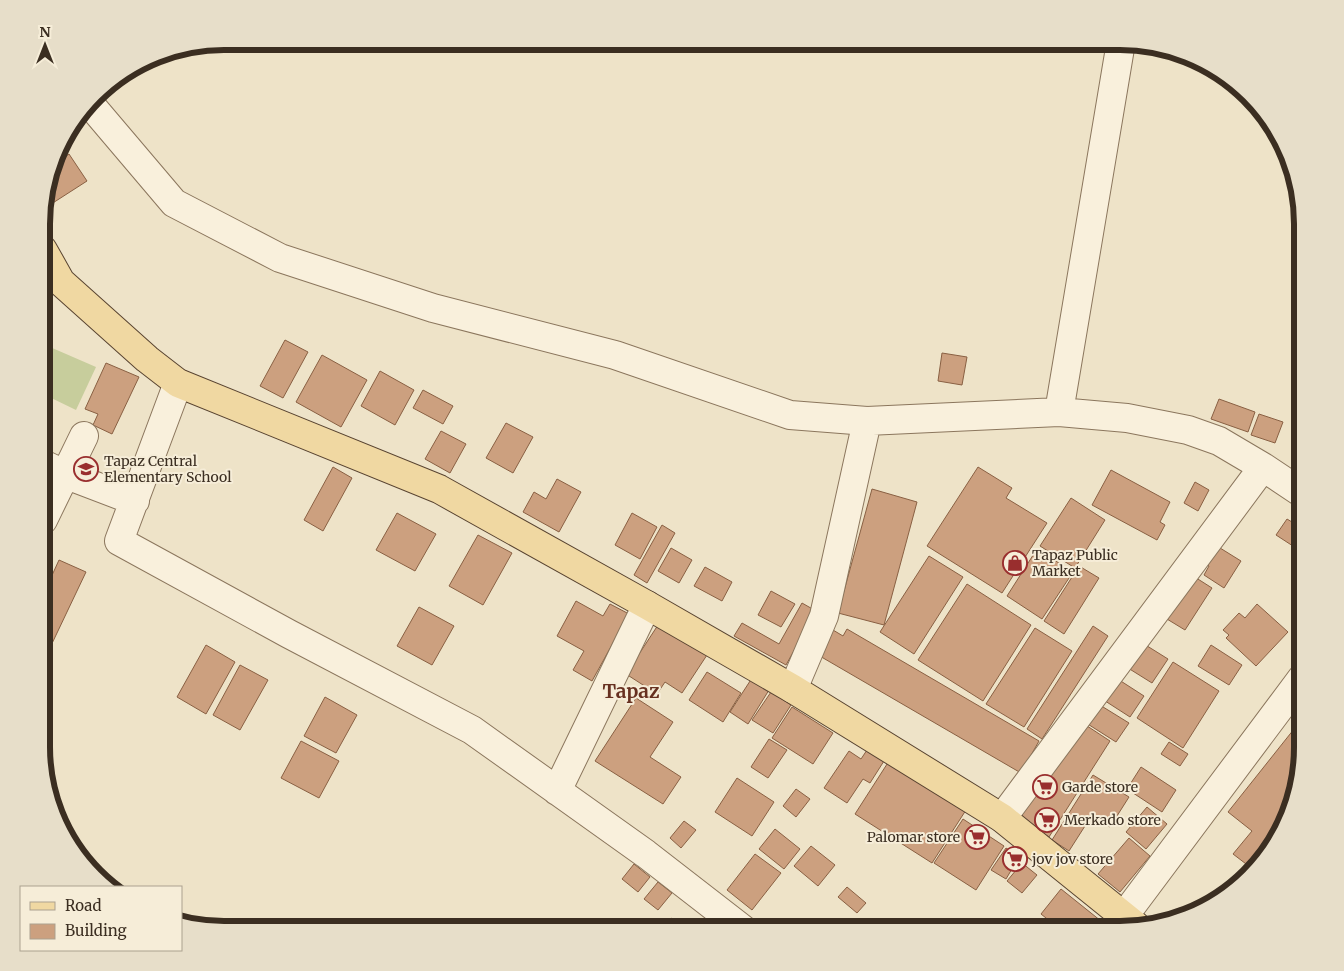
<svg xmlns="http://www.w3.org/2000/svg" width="1344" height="971" viewBox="0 0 1344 971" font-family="Merriweather,serif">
<rect width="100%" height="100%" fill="#eee3c8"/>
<!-- green -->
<path fill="#c7cd9c" d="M43,344L96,367L76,410L43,394Z"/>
<!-- building -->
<path fill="#cca07f" stroke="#896043" d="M69,154L87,181L45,208L43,201L54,164Z
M285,340L308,352L283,398L260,386Z
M942,353L967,357L962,385L938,381Z
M322,355L367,380L341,427L296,402Z
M106,363L139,377L112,434L93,425L98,414L85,409Z
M380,371L414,390L395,425L361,406Z
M423,390L453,406L443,424L413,408Z
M1219,399L1255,412L1248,432L1211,419Z
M1259,414L1283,422L1275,443L1251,435Z
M506,423L533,437L513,473L486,458Z
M441,431L466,444L450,473L425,459Z
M333,467L352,478L323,531L304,520Z
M978,467L1012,488L1006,498L1047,523L1002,593L927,546Z
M1111,470L1170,502L1160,522L1165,525L1157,540L1092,505Z
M557,479L581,492L559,532L523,512L534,492L546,499Z
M1195,482L1209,490L1198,511L1184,503Z
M872,489L917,502L884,625L838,613Z
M1071,498L1105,520L1075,568L1040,546Z
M397,513L436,534L415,571L376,550Z
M632,513L657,527L640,559L615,545Z
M1287,519L1302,528V537L1296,548L1276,535Z
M662,525L675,533L647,583L634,575Z
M478,535L512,553L483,605L449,586Z
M1212,543L1241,561L1224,588L1204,575L1209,566L1201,560Z
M671,548L692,560L679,583L658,571Z
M1037,549L1073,572L1042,619L1007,596Z
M929,556L963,577L914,654L880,632Z
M59,560L86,572L47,654L43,652V595Z
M1079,566L1099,578L1064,634L1044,621Z
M705,567L732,582L722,601L694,586Z
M1190,574L1212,588L1185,630L1162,616Z
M967,584L1031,625L983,701L918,660Z
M771,591L795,604L781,627L758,615Z
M576,601L603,616L610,604L629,614L592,681L573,670L584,651L557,636Z
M802,603L816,611L786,665L734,636L742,623L779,644Z
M1257,604L1288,632L1256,666L1226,638L1229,635L1223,630L1239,613L1245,618Z
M419,607L454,626L432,665L397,646Z
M658,625L707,655L682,693L665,682L657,694L626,674Z
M1093,626L1108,636L1042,739L1027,729Z
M1035,628L1072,651L1024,727L986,704Z
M847,629L1039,741L1021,773L818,655L833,630L843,636Z
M1136,639L1168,659L1152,683L1120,663Z
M206,645L235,662L206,714L177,697Z
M1211,645L1242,665L1229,685L1198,666Z
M1173,662L1219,691L1183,748L1137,718Z
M240,665L268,680L240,730L213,715Z
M707,672L741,693L723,722L689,700Z
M1113,676L1144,696L1130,717L1099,697Z
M752,678L769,690L748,724L730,712Z
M771,692L791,705L773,733L752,720Z
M325,697L357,715L336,753L304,736Z
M636,698L673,722L650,757L681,777L663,804L595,761Z
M1095,702L1129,723L1116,742L1083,721Z
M792,707L833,733L813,764L772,738Z
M1302,719V758L1293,806L1271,846L1269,844L1250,867L1233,854L1252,831L1228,812Z
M1078,720L1110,741L1049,837L1016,817Z
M769,739L787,750L768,778L751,767Z
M301,741L339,761L319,798L281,778Z
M1169,742L1188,754L1180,766L1161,754Z
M867,750L884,761L870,783L863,779L847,803L824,788L849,751L861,759Z
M889,761L966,810L932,863L855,814Z
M1141,767L1176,790L1162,812L1127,789Z
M1093,775L1129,797L1110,827L1092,815L1069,851L1052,840Z
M737,778L774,802L752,836L715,812Z
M796,789L810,799L796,817L783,806Z
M1147,807L1167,824L1146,849L1126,832Z
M963,819L1004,846L976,890L934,863Z
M684,821L696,830L681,848L670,838Z
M775,829L800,849L784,869L759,849Z
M1129,838L1150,856L1120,892L1098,874Z
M811,846L835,865L818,886L794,866Z
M1006,848L1019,857L1006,879L991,870Z
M755,854L781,873L752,910L727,890Z
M1022,863L1037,875L1022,893L1007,881Z
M634,864L650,877L638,892L622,879Z
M658,882L672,893L658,910L644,899Z
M847,887L866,903L857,913L838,897Z
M1061,889L1106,925L1103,930H1061L1041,914Z
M671,918L687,930H662Z"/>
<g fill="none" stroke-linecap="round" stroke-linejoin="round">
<defs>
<path id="minor" d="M90,104L174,203L280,258L433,308L615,355L790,415L867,421L1059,412L1127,418L1188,430L1219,441L1263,467L1302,493
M178,383L119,541L289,634L472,730L646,854L744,930
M1059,412L1120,48V42
M43,464L64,474L135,501
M43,520L84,436
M793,689L824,616L867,421
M557,791L647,605
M1002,818L1263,467
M1124,916L1302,678"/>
<path id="major" d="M43,250L61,282L147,359L178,383L439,489L647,605L793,689L1002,818L1136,926"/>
</defs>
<!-- minor casing -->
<use href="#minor" stroke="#8b765d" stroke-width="30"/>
<!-- major casing -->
<use href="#major" stroke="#594431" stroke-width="30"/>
<!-- minor -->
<use href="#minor" stroke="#f9f0dc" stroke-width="28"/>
<!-- major -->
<use href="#major" stroke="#f0d8a2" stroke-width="28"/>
</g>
<!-- icons -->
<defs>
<symbol id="school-ring" viewBox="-11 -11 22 22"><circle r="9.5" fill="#f6edd8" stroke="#992e2e" stroke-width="1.5"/><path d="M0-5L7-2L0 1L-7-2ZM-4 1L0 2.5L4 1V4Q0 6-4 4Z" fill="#992e2e"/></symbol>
<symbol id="shop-ring" viewBox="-11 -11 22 22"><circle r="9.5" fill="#f6edd8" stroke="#992e2e" stroke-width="1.5"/><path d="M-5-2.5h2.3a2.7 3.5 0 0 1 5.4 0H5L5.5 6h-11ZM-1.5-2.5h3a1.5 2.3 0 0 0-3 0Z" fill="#992e2e"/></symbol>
<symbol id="supermarket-ring" viewBox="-11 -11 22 22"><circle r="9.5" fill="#f6edd8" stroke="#992e2e" stroke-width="1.5"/><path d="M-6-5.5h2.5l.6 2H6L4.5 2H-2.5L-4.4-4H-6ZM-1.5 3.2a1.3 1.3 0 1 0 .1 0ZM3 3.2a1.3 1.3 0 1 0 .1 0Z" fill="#992e2e"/></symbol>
</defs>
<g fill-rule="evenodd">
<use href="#school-ring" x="72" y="455" width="28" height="28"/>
<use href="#shop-ring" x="1001" y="549" width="28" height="28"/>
<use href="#supermarket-ring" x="1031" y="773" width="28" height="28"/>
<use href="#supermarket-ring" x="1033" y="806" width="28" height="28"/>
<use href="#supermarket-ring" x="963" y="823" width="28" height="28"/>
<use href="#supermarket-ring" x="1001" y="845" width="28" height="28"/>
</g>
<g text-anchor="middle" stroke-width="4" stroke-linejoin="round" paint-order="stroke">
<!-- poi labels -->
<g font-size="14" fill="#3b2e21" stroke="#f6edd8" text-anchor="start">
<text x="104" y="466">Tapaz Central<tspan x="104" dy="16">Elementary School</tspan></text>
<text x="1032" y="560">Tapaz Public<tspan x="1032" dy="16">Market</tspan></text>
<text x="1062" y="792">Garde store</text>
<text x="1064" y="825">Merkado store</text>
<text x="960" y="842" text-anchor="end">Palomar store</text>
<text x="1032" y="864">jov jov store</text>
</g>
<!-- district labels -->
<g font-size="19" font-weight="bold" fill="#673020" stroke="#f6edd8">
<text x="631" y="698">Tapaz</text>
</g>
</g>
<!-- crop -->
<path d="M0 0H1344V971H0ZM224 50H1120A174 174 0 0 1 1294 224V747A174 174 0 0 1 1120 921H224A174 174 0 0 1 50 747V224A174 174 0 0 1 224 50Z" fill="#e7dec9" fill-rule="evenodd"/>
<path fill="none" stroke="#3b2e21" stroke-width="6" d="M224 50H1120A174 174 0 0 1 1294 224V747A174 174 0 0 1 1120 921H224A174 174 0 0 1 50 747V224A174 174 0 0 1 224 50Z"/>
<!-- legend -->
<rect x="20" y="886" width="162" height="65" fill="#f6edd8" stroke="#aba18f"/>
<rect x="30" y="902" width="25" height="8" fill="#f0d8a2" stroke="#aba18f"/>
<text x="65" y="911" font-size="15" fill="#3b2e21">Road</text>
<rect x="30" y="924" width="25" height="15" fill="#cca07f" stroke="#aba18f"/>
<text x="65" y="936" font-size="15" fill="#3b2e21">Building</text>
<!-- north arrow -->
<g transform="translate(45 45)" stroke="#f6edd8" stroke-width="4" paint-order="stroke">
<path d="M0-4L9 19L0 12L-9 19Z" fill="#3b2e21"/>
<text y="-8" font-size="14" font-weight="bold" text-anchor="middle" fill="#3b2e21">N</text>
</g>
</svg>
